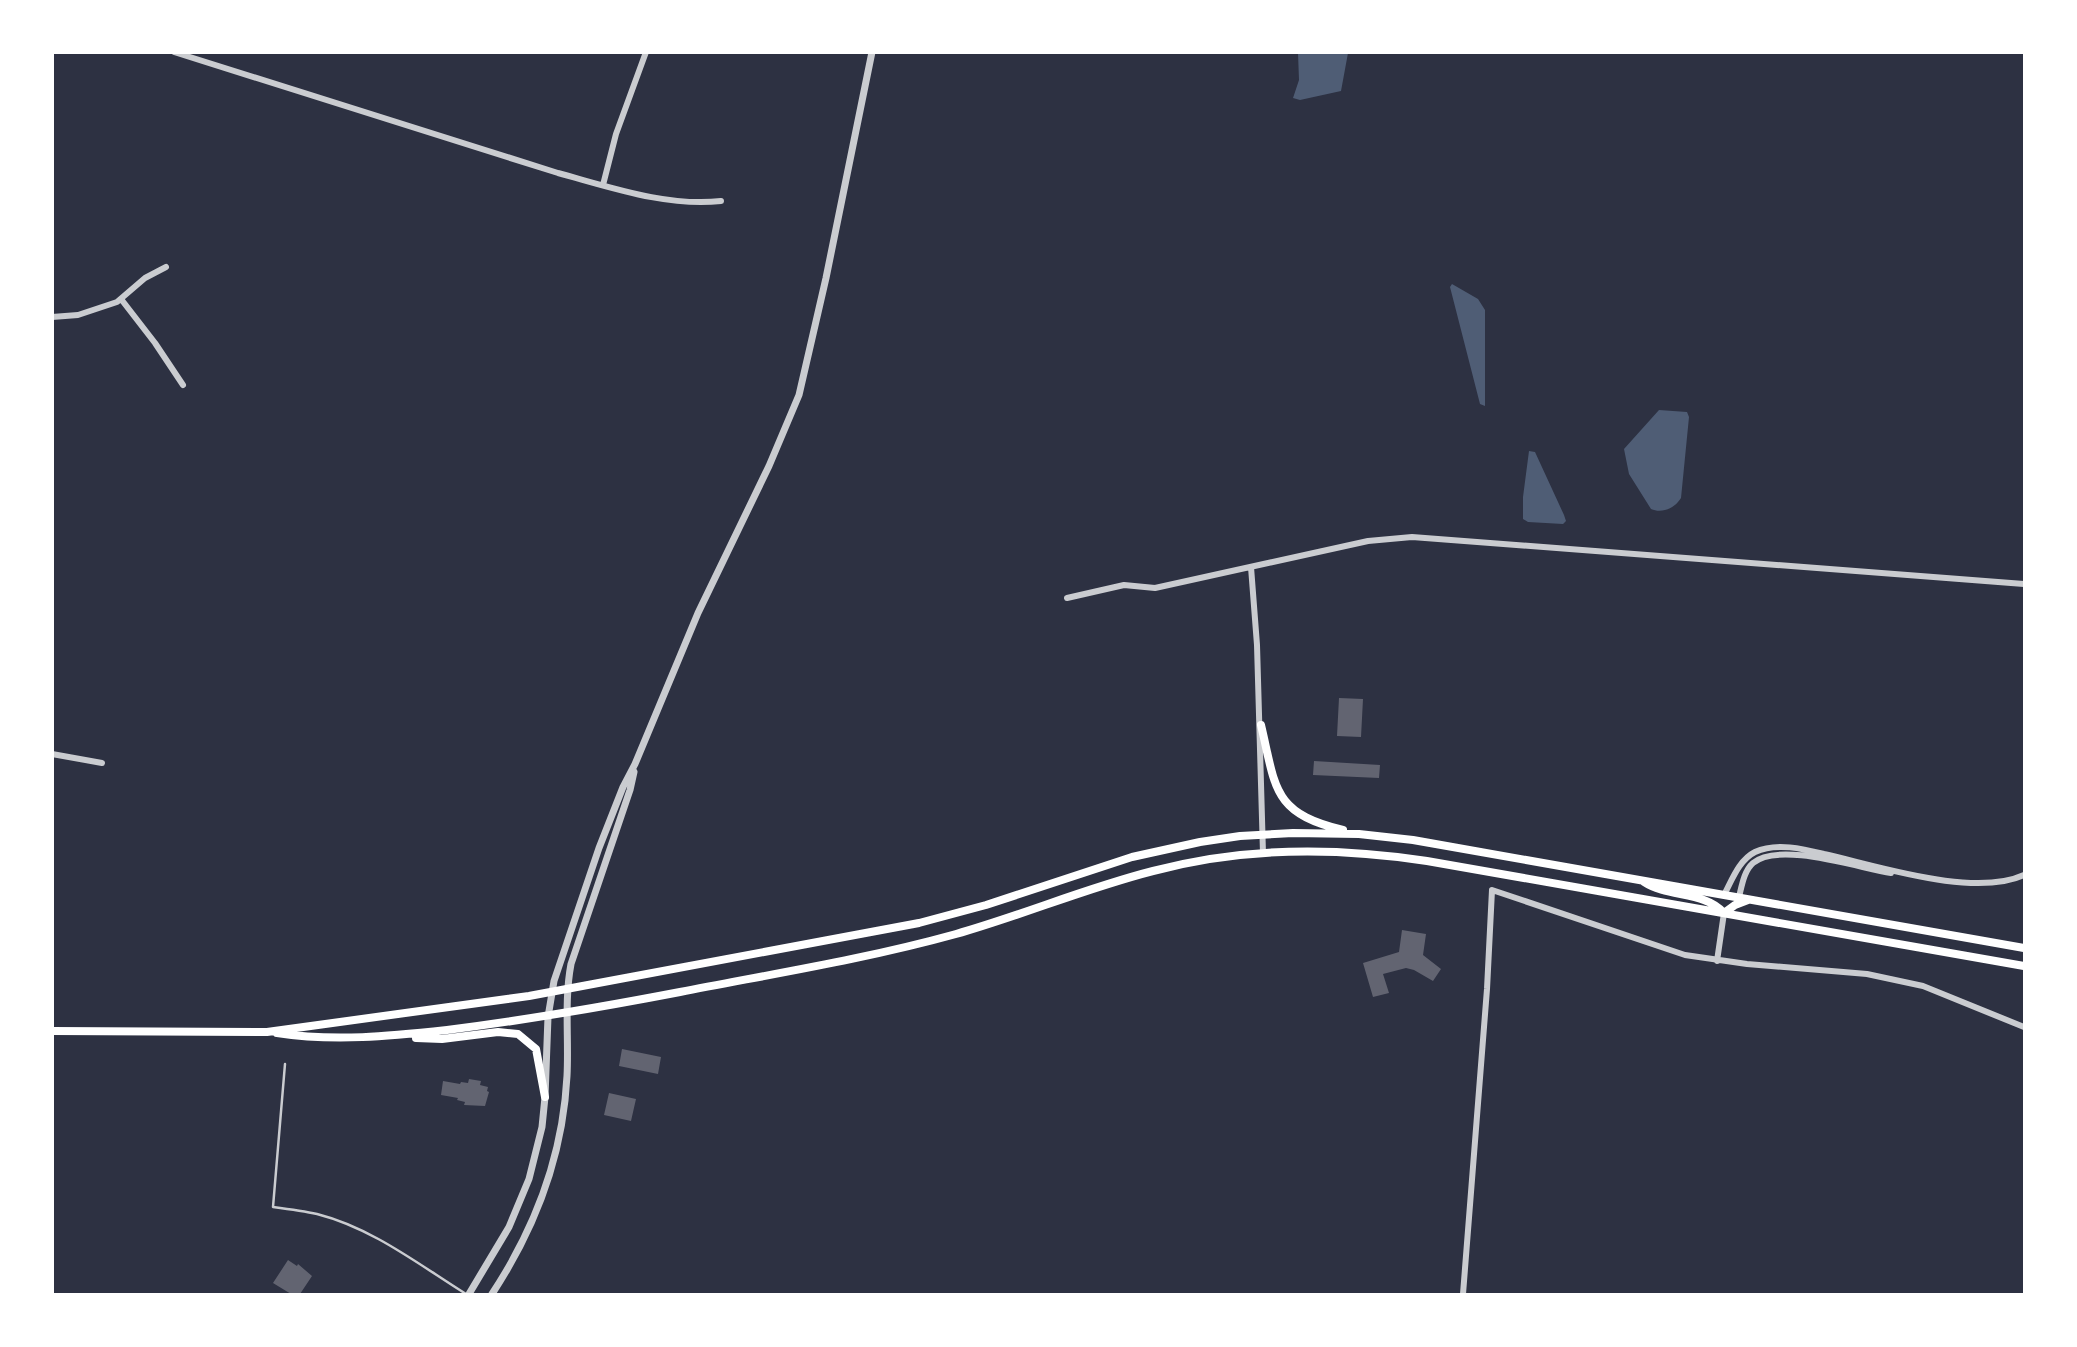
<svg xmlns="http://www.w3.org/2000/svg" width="2077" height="1347" viewBox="0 0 2077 1347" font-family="'Sofia Sans Condensed',sans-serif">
<rect width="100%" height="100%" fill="#2d3142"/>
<!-- water -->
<path fill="#4f5d75" d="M1298,53H1348L1341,91L1300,100L1293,98L1299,80Z
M1452,284L1478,299L1485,310V406L1480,404L1450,287Z
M1659,410L1687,412L1689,417L1681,498C1675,508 1662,514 1651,509L1629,474L1624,449Z
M1529,451L1535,452L1564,515L1566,521L1563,524L1528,522L1523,519V497Z"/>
<!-- building -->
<path fill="#626471" d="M1339,698L1363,699L1361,737L1337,736Z
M1314,761L1380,765L1379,778L1313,775Z
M1402,930L1426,934L1423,955L1441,969L1433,981L1414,970L1406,968L1383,974L1389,993L1373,997L1363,963L1399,952Z
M622,1049L661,1057L658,1074L619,1066Z
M469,1079L481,1081L480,1085L488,1087L487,1091L489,1092L485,1106L464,1105L465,1102L457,1100L458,1098L441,1095L443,1081L460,1084L461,1082L468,1083Z
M609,1093L636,1099L631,1121L604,1115Z
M288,1260L297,1266L298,1264L312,1276L300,1294H291L273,1283Z"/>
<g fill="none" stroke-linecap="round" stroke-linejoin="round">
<!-- service -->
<path stroke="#caccd0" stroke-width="2.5" d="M285,1064L273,1207C288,1209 303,1211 317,1214C372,1228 418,1264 466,1294"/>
<!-- minor -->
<path stroke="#caccd0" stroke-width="6" d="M174,52L558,173C610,187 667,207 721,201
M603,185L616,134L646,52
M121,299L155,343L183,385
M52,317L78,315L117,302L145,278L166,267
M1251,567L1257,645L1263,853
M1067,598L1124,585L1155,588L1368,541L1412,537L2024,584
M52,754L102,763
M1724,895C1732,880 1739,860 1755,852C1776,842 1804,849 1824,854C1878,866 1974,898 2024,875
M1739,897C1742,885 1744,871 1753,863C1779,841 1859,868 1891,873
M1717,961L1724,913
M1463,1294L1487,989L1492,890L1685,955L1747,964L1867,974L1923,986L2024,1027"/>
<!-- tertiary -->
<path stroke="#caccd0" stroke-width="7" d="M469,1294L509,1227L529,1179L542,1127L545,1097L548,1017L554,981L599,848L623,787L635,764L698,613L769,466L799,395L826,278L872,52
M492,1294C536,1227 563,1156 567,1076C569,1039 564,1001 571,964L630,790L634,772"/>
<!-- secondary -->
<path stroke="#fff" stroke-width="8" d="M1261,725C1276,788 1272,813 1343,830
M1644,882C1668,898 1705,891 1724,913L1735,905L1748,900
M52,1031L267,1032L529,996L919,923L986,905L1132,857L1200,842L1240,836L1293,833L1359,834L1413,840L2024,948
M277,1033C334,1042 391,1036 447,1030C526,1020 602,1007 680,992C772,974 866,959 956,934C1023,915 1086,888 1153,871C1242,847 1336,847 1427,861L2024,966
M416,1038L442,1039L498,1032L518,1034L536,1049L545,1097"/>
</g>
<!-- border -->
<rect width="2077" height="1347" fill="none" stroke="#ffffff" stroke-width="108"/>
</svg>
